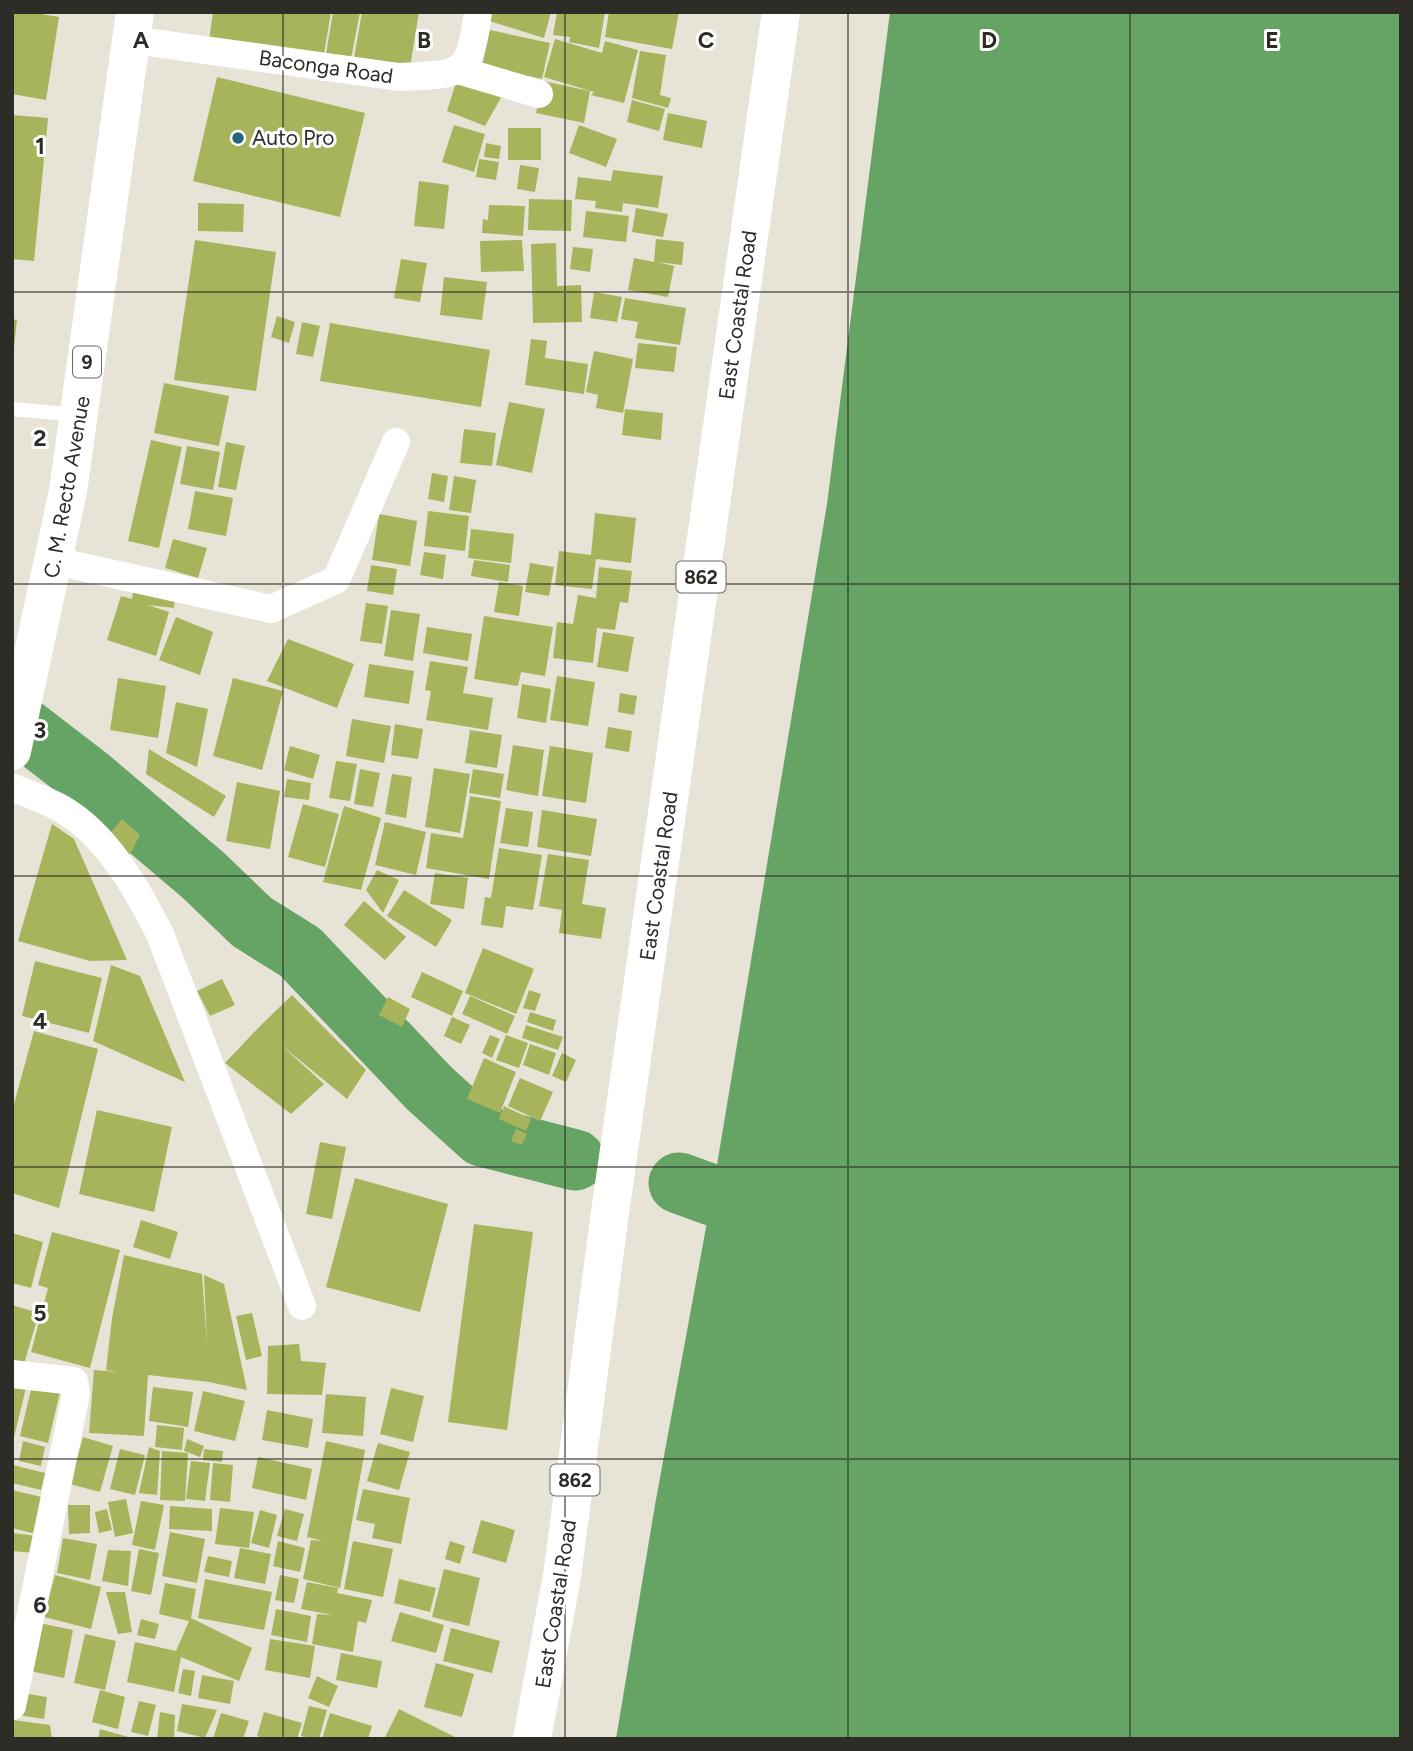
<svg xmlns="http://www.w3.org/2000/svg" width="1413" height="1751" viewBox="0 0 1413 1751" font-family="Figtree,sans-serif">
<rect width="100%" height="100%" fill="#e8e3d7"/>
<!-- water -->
<path fill="#65a464" d="M890,12H1401V1739H616L655,1505L712,1195L827,504Z"/>
<g fill="none" stroke-linecap="round" stroke-linejoin="round">
<!-- river -->
<path stroke="#65a464" stroke-width="61" d="M12,719L90,779L203,875L252,922L300,952L429,1088L482,1136L575,1160
M679,1183L712,1195"/>
</g>
<!-- building -->
<path fill="#a7b45c" d="M12,12H30L59,17L46,100L12,94Z
M213,12H331L323,60L209,40Z
M333,12H360L350,64L325,60Z
M362,12H419L410,67L354,58Z
M488,12H551L544,38L486,20Z
M557,12H605L599,48L569,42L570,37L553,35Z
M609,12H679L672,49L605,37Z
M490,30L550,43L542,79L482,66Z
M555,39L602,53L605,41L638,50L624,103L591,95L594,92L544,77Z
M640,51L666,55L660,95L671,98L668,108L632,98Z
M458,76L502,96L485,126L447,111Z
M217,77L365,113L340,217L193,181Z
M543,81L590,91L584,123L536,113Z
M632,100L665,109L659,131L627,122Z
M668,113L707,121L702,148L663,140Z
M12,115L48,118L34,261L12,259Z
M454,125L485,134L474,172L442,162Z
M579,125L617,139L606,167L569,153Z
M508,128H541V160H508Z
M486,143L501,146L499,159L484,157Z
M479,159L499,162L496,180L476,177Z
M520,165L539,168L535,192L517,189Z
M613,170L663,176L658,208L623,203L622,212L595,208L596,201L575,199L578,177L611,181Z
M419,181L449,185L444,229L414,226Z
M529,199L572,200L571,231L528,230Z
M198,203L244,204L243,232L198,231Z
M489,205L525,206L523,236L482,233L483,219L488,220Z
M636,208L668,214L663,237L632,232Z
M586,211L629,216L626,242L583,237Z
M656,239L684,242L682,265L657,262L674,266L668,297L628,290L634,258L654,262Z
M195,240L276,252L256,391L174,380Z
M522,240L524,271L481,272L480,241Z
M556,243L557,286L581,285L582,322L533,323L531,244Z
M573,247L593,249L590,272L570,269Z
M401,259L427,263L420,302L394,298Z
M444,277L487,282L482,320L440,315Z
M594,292L622,297L617,322L590,318Z
M625,298L686,308L680,345L635,338L638,322L621,319Z
M277,316L295,322L289,343L271,337Z
M12,319L17,320L14,347H12Z
M302,322L320,326L313,357L296,354Z
M330,323L490,350L481,407L320,381Z
M531,339L547,341L545,358L588,364L584,394L525,385Z
M638,343L677,347L674,372L635,368Z
M594,351L633,359L623,413L596,408L598,395L586,392Z
M164,383L229,396L219,446L154,433Z
M509,402L545,409L532,473L496,465Z
M625,409L663,413L661,440L622,435Z
M464,429L496,433L492,466L460,463Z
M151,440L182,447L159,548L128,541Z
M226,442L245,446L236,490L218,487Z
M187,446L220,452L213,490L180,484Z
M432,473L448,476L444,502L428,499Z
M454,476L476,480L471,513L449,510Z
M195,491L233,498L226,536L188,529Z
M428,511L469,516L465,551L424,546Z
M595,513L636,518L631,563L596,559L592,589L555,585L559,551L591,555Z
M379,514L417,521L410,566L372,560Z
M471,529L514,534L511,563L468,558Z
M173,539L207,548L198,578L165,568Z
M424,552L446,555L443,579L420,575Z
M474,560L510,565L508,582L471,576Z
M530,563L554,567L549,596L525,592Z
M371,565L397,569L393,595L367,591Z
M599,567L632,571L628,603L620,602L615,630L597,628L593,663L553,658L557,622L573,624L578,595L596,598Z
M499,582L523,586L519,616L494,612Z
M134,584L176,589L174,608L148,605L169,612L156,656L107,640L121,596L132,599Z
M366,603L388,606L382,644L360,641Z
M391,610L420,614L413,661L384,656Z
M484,616L553,627L545,676L521,672L518,686L474,679Z
M176,617L213,632L200,675L159,660Z
M427,627L472,634L468,661L423,653Z
M603,632L634,637L628,672L597,667Z
M288,639L354,664L337,708L267,681Z
M430,661L468,667L463,693L493,698L488,730L426,720L431,691L425,690Z
M369,664L414,671L409,704L364,697Z
M557,676L595,682L588,726L550,720Z
M118,678L166,686L158,738L110,730Z
M233,678L283,691L262,770L213,756Z
M522,684L551,689L546,723L517,718Z
M620,693L637,696L634,715L618,712Z
M176,702L208,709L197,767L166,753Z
M352,719L391,726L384,763L346,756Z
M395,724L423,729L418,759L391,755Z
M608,727L632,731L629,752L605,748Z
M470,730L502,735L497,768L465,763Z
M513,745L544,750L538,796L506,790Z
M290,746L320,755L313,779L284,770Z
M550,746L593,753L586,803L542,796Z
M149,749L226,796L214,817L146,774Z
M336,761L357,764L350,801L329,798Z
M434,768L470,774L460,833L425,827Z
M360,769L380,773L373,807L354,804Z
M473,769L504,774L500,798L469,793Z
M392,774L412,777L406,818L385,814Z
M287,779L311,783L309,800L284,797Z
M237,782L280,791L270,849L226,841Z
M470,796L501,801L489,879L426,868L431,833L463,838Z
M303,804L339,814L325,867L288,857Z
M344,806L381,818L361,890L323,882Z
M506,808L533,812L528,847L500,843Z
M542,810L597,819L591,856L537,847Z
M122,819L140,835L126,862L103,842Z
M385,822L426,832L416,875L375,865Z
M52,824L74,839L127,960L90,961L18,941Z
M499,848L542,855L533,910L506,906L503,928L481,925L485,897L491,898Z
M548,854L589,860L582,904L606,908L601,939L559,933L562,910L539,906Z
M377,870L399,880L383,913L366,890Z
M435,873L468,878L464,909L430,904Z
M404,890L452,920L436,947L387,916Z
M364,901L406,937L385,960L344,925Z
M483,948L534,969L516,1014L465,993Z
M35,961L102,978L89,1033L22,1016Z
M111,965L140,976L185,1082L93,1041Z
M422,972L463,991L452,1016L411,997Z
M222,979L235,1005L210,1016L197,991Z
M529,990L541,994L535,1011L523,1008Z
M292,995L366,1070L347,1099L280,1044L324,1084L291,1114L225,1063L259,1027Z
M470,996L515,1016L507,1034L462,1014Z
M388,997L410,1009L402,1027L379,1015Z
M530,1012L556,1020L553,1031L527,1022Z
M452,1017L470,1025L461,1044L444,1036Z
M526,1025L563,1037L558,1050L522,1038Z
M34,1031L98,1049L59,1208L12,1193V1111Z
M490,1035L500,1039L492,1058L482,1053Z
M506,1035L528,1043L519,1068L496,1060Z
M530,1044L556,1053L549,1075L523,1065Z
M562,1053L576,1060L566,1082L552,1076Z
M484,1058L516,1072L500,1113L467,1099Z
M520,1078L553,1092L540,1121L508,1106Z
M504,1106L531,1119L526,1131L499,1119Z
M97,1110L172,1127L154,1212L79,1194Z
M516,1129L527,1134L522,1145L511,1141Z
M320,1142L346,1147L332,1219L306,1214Z
M355,1178L448,1204L420,1312L326,1287Z
M141,1220L178,1232L170,1259L133,1247Z
M474,1224L533,1232L507,1430L448,1422Z
M52,1232L120,1250L90,1368L31,1352L48,1288L38,1285Z
M12,1233L43,1242L31,1288L12,1283Z
M124,1255L202,1274L207,1345L204,1275L224,1284L247,1390L209,1382L148,1375L144,1436L89,1433L94,1370L117,1372L106,1370L112,1318Z
M12,1305L39,1313L21,1374L12,1371Z
M252,1313L262,1356L246,1360L236,1316Z
M299,1344L301,1361L326,1363L322,1395L267,1394L268,1346Z
M12,1380L27,1384L13,1441H12Z
M33,1381L61,1388L48,1443L20,1436Z
M153,1387L193,1392L188,1427L149,1421Z
M391,1388L424,1396L413,1442L380,1434Z
M203,1391L245,1401L235,1441L194,1431Z
M326,1394L366,1397L363,1436L322,1433Z
M267,1410L313,1419L308,1448L262,1440Z
M157,1425L184,1428L182,1450L155,1447Z
M83,1437L113,1446L100,1492L70,1484Z
M187,1439L204,1446L200,1457L184,1451Z
M23,1441L45,1447L41,1466L19,1461Z
M326,1441L365,1450L340,1588L303,1579L311,1540L323,1541L307,1537Z
M378,1443L410,1452L399,1490L367,1481Z
M149,1447L160,1451L157,1495L139,1493Z
M120,1449L145,1455L135,1495L110,1489Z
M204,1449L223,1451L222,1462L203,1460Z
M162,1451L188,1453L185,1501L160,1500Z
M258,1457L312,1469L306,1500L252,1488Z
M191,1461L210,1463L205,1501L186,1499Z
M213,1463L233,1465L230,1502L210,1500Z
M13,1465L45,1473L41,1490L12,1483Z
M363,1489L410,1498L401,1544L372,1538L375,1524L356,1520Z
M12,1490L46,1498L36,1534L12,1528Z
M126,1499L133,1533L115,1537L108,1502Z
M141,1501L164,1505L155,1550L132,1545Z
M68,1505H90V1533L69,1534Z
M170,1506L212,1509V1531L169,1529Z
M220,1508L254,1512L249,1548L215,1544Z
M107,1509L112,1530L99,1533L95,1512Z
M285,1509L304,1514L297,1541L277,1536Z
M260,1510L277,1515L269,1548L251,1543Z
M481,1520L515,1530L506,1563L472,1553Z
M170,1532L205,1539L197,1583L162,1576Z
M12,1533L37,1536L35,1553L12,1551Z
M63,1538L97,1544L90,1580L57,1573Z
M278,1541L305,1548L300,1572L273,1566Z
M353,1541L393,1549L383,1597L344,1589Z
M450,1541L465,1546L460,1564L445,1559Z
M240,1548L271,1554L265,1584L234,1578Z
M139,1549L159,1553L151,1595L131,1591Z
M108,1550L131,1551L128,1586L102,1581Z
M208,1556L232,1561L229,1577L204,1572Z
M444,1569L480,1578L469,1626L432,1617Z
M55,1575L101,1587L91,1629L44,1617Z
M280,1575L299,1579L294,1603L275,1600Z
M205,1579L272,1592L264,1630L198,1618Z
M399,1579L436,1588L430,1612L394,1603Z
M307,1582L338,1588L337,1593L372,1600L366,1623L358,1621L353,1652L312,1644L317,1614L333,1615L301,1609Z
M165,1583L196,1589L191,1618L252,1648L239,1681L181,1657L174,1692L127,1682L135,1642L176,1651L189,1621L159,1614Z
M106,1592H125L132,1632L118,1634Z
M276,1609L311,1616L307,1642L271,1635Z
M400,1612L444,1625L436,1653L391,1641Z
M141,1619L159,1624L155,1639L137,1635Z
M39,1623L73,1630L64,1678L30,1671Z
M451,1628L500,1641L492,1673L443,1661Z
M85,1634L116,1641L105,1690L74,1683Z
M270,1639L315,1646L310,1678L265,1670Z
M341,1653L382,1661L377,1688L336,1680Z
M436,1663L474,1674L462,1717L424,1707Z
M183,1669L195,1671L191,1696L178,1693Z
M202,1675L234,1681L230,1704L198,1698Z
M317,1676L338,1686L329,1707L308,1698Z
M100,1690L125,1697L118,1729L92,1722Z
M22,1693L47,1697L44,1719L18,1715Z
M139,1701L156,1705L148,1736L131,1732Z
M182,1704L217,1710L205,1738L177,1731Z
M309,1706L327,1710L319,1739L301,1736Z
M399,1709L459,1739H384Z
M160,1712L175,1715L174,1739H157Z
M264,1712L302,1723L297,1739H266L257,1736Z
M221,1713L249,1721L243,1739H213Z
M330,1713L372,1726L368,1739H322Z
M13,1720L50,1725L52,1739H12Z
M100,1729L132,1738L131,1739H98Z"/>
<g fill="none" stroke-linecap="round" stroke-linejoin="round">
<!-- service -->
<path stroke="#fff" stroke-width="14" d="M12,409L78,415"/>
<!-- minor -->
<path stroke="#fff" stroke-width="28" d="M132,40L399,77C463,74 469,78 478,12
M458,70L539,94
M55,561L271,609L336,580L396,442
M12,787C28,794 46,800 62,809C107,835 137,889 160,934L302,1306
M12,1374L74,1381L76,1394L12,1706"/>
<!-- primary -->
<path stroke="#fff" stroke-width="38" d="M532,1739L562,1576L609,1220L781,12"/>
<!-- trunk -->
<path stroke="#fff" stroke-width="38" d="M12,751L68,491L135,12"/>
</g>
<!-- grid -->
<path fill="none" stroke="#2e2c27" stroke-width="2" stroke-opacity="0.55" d="M283,12V1739M565,12V1739M848,12V1739M1130,12V1739M12,292H1401M12,584H1401M12,876H1401M12,1167H1401M12,1459H1401"/>
<!-- markers -->
<circle fill="#27637b" stroke="#fff" stroke-width="2.5" cx="238" cy="138" r="7"/>
<g text-anchor="middle" stroke-width="6" stroke-linejoin="round" paint-order="stroke">
<!-- shield labels -->
<g fill="#fff" stroke="#6d6b68" stroke-width="2">
<rect x="73" y="346.5" width="28" height="31" rx="5"/>
<rect x="676.5" y="561.5" width="49" height="31" rx="5"/>
<rect x="550.5" y="1464.5" width="49" height="31" rx="5"/>
</g>
<g font-size="19" font-weight="bold" fill="#2e2c27">
<text x="87" y="369">9</text>
<text x="701" y="584">862</text>
<text x="575" y="1487">862</text>
</g>
<!-- street labels -->
<g font-size="21" fill="#2e2c27" stroke="#fff">
<text transform="translate(326 67) rotate(8)" y="7">Baconga Road</text>
<text transform="translate(738 315) rotate(-82)" y="7">East Coastal Road</text>
<text transform="translate(67 487) rotate(-80)" y="7">C. M. Recto Avenue</text>
<text transform="translate(659 876) rotate(-82)" y="7">East Coastal Road</text>
<text transform="translate(556 1604) rotate(-81)" y="7">East Coastal Road</text>
</g>
<!-- poi labels -->
<g font-size="21" fill="#2e2c27" stroke="#fff" text-anchor="start">
<text x="252" y="145">Auto Pro</text>
</g>
</g>
<g font-size="23" text-anchor="middle" font-weight="bold" fill="#2e2c27" stroke="#fff" stroke-width="6" stroke-linejoin="round" paint-order="stroke">
<text x="141" y="48">A</text>
<text x="424" y="48">B</text>
<text x="706" y="48">C</text>
<text x="989" y="48">D</text>
<text x="1272" y="48">E</text>
<text x="40" y="154">1</text>
<text x="40" y="446">2</text>
<text x="40" y="738">3</text>
<text x="40" y="1029">4</text>
<text x="40" y="1321">5</text>
<text x="40" y="1613">6</text>
</g>
<!-- border -->
<rect width="1413" height="1751" fill="none" stroke="#2e2c27" stroke-width="28"/>
</svg>
